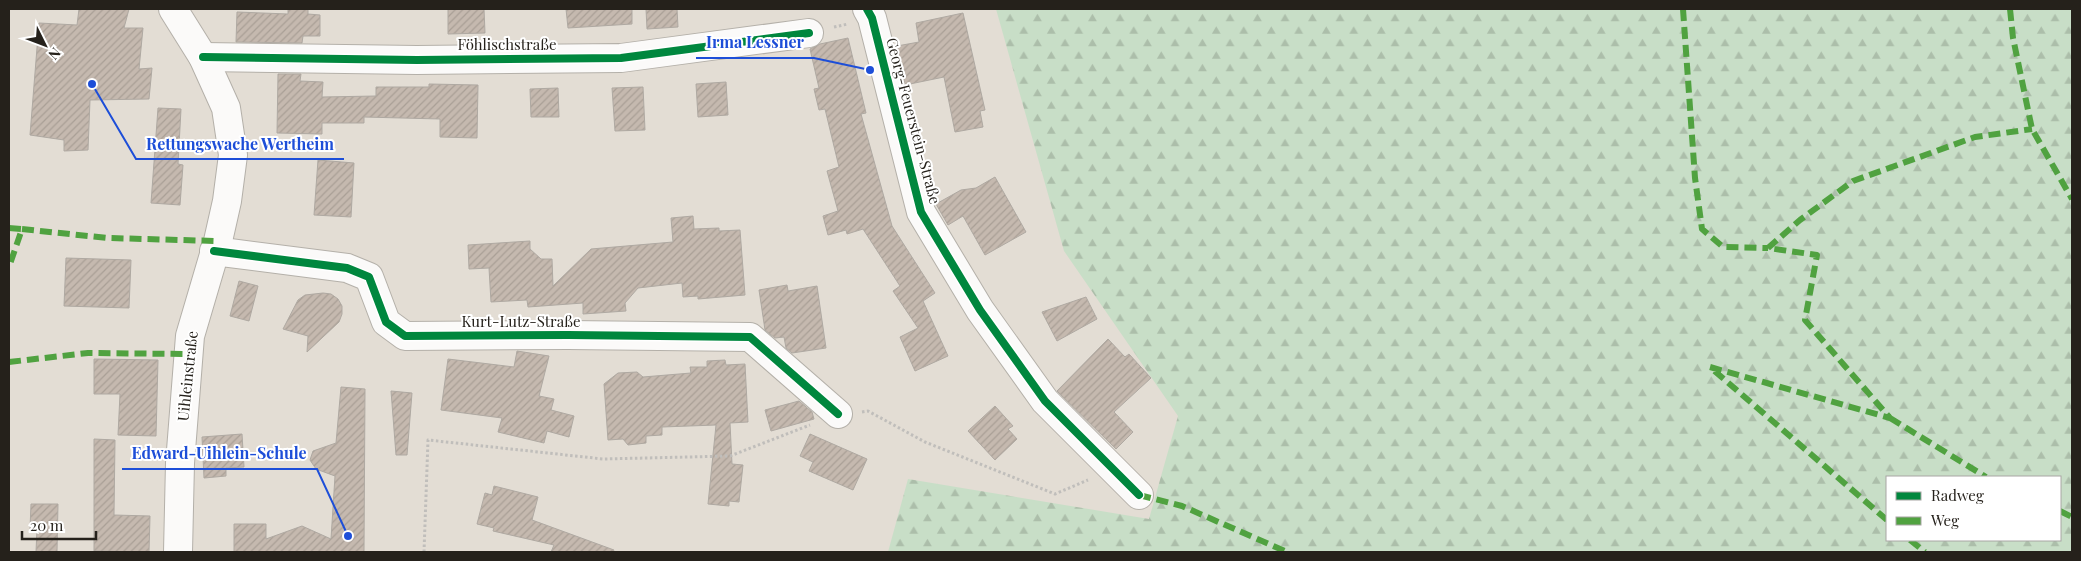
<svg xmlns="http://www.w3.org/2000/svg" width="2081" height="561" viewBox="0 0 2081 561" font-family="'Playfair Display',serif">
<defs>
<pattern id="forest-firs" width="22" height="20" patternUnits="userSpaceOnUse" patternTransform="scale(1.25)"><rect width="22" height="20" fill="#c8dec7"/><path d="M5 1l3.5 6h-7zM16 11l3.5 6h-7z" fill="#acbeaa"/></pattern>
<pattern id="building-hatch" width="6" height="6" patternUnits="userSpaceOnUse" patternTransform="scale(1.25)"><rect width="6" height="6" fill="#c5b9af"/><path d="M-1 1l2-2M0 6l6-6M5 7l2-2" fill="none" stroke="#a99f96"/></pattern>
</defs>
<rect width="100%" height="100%" fill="#e3ddd4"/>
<!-- forest -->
<path fill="url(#forest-firs)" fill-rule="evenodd" d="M996,9H2072V552H888L908,479L1149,519L1178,416L1064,251ZM1887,477H2060V540H1887Z"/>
<!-- building -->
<path fill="url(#building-hatch)" stroke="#afa9a2" d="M79,9H129L124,28H143L139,69L152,68L149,99L90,100L88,150L64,151V140L30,135L39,23L77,25Z
M288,9H308V14L320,15V36H303L302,43L236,42L237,12L288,14Z
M448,9H484L485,33L448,34Z
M566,9H632V24L568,28Z
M646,9H677L678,27L647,29Z
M963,13L985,110L980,111L983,127L955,132L944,77L905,85L897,46L919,42L916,23Z
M848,38L866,113L861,114L892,226L935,293L923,301L948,356L915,371L900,337L918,328L893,291L900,286L863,229L847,234L846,230L828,235L823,216L838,211L827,171L839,167L825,109L819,110L814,89L819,88L810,49L820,44Z
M278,74H301L300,81L323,82L322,97L376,96V87H429V84L478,85L477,138L440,137V119L364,117V123H322V134L277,133Z
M726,82L728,115L698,117L696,84Z
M643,87L645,130L615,131L612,88Z
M558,88L559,117H531L530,89Z
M158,108L181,109L178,164L183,165L180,205L151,203Z
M318,160L354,163L351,217L314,215Z
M995,177L1026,232L985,255L963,216L948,225L936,204L961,190L976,188Z
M693,216L694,229L719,228V231L740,230L745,295L698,299V296L683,297L682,283L638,288L625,303L626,311L583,314V303L528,307L527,300L491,302L489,268L469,269L468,245L530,241V249L541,259H552L553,286L591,249L673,242L671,218Z
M66,258L131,260L129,308L64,306Z
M239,281L258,286L249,321L230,316Z
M787,285L788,291L817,286L826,348L792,353L786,348L784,337L775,338L765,330L759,290Z
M323,293L331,294L338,299L342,306V314L339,322L307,352L308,336L283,329L298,300L305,295Z
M1086,297L1097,319L1057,341L1042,312Z
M1108,339L1125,357L1129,354L1151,378L1114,412L1133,432L1116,449L1057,391Z
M517,351L549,356L539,396L554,399L551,410L574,416L569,437L547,431L544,443L498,432L502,418L441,410L448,359L514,367Z
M94,359L158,360L156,436L118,435L120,394H94Z
M725,360L726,365L745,364L748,422L730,423L732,464L743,465L739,502L729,501V506L708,504L716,425L662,427V435L646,436V443L628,445L623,439L608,440L604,384L618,373L637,372L643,377L691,373L690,367H707V361Z
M341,387L365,389L364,552H234V524H266V539L302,526L331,539L335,476L316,469L310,460L313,451L336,443Z
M391,391L412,393L407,455H396Z
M799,401L812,412L814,419L771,431L765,410Z
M995,406L1013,426L1008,429L1017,439L995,460L968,431Z
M242,434L244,467L226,468V476L204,478L202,437Z
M810,434L867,459L853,490L809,471L813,462L800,456Z
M94,439L115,440L114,515L150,516L149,552L94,551Z
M494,486L538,497L532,520L614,550L613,552H551L554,545L493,531L494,528L477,524L485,493L492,495Z
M31,504H58L57,552H36L37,529H30Z"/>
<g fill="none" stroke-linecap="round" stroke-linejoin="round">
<defs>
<path id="minor" d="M867,9L872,18L921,212L980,310L1045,401L1139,495
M203,57L417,60L621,58L809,33
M214,251L347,268L369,277L386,322L405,336L568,335L750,337L838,414"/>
<path id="secondary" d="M173,9L203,57L226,108L233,155L227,201L218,241L190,336L180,463L178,552"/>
</defs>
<!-- minor casing -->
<use href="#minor" stroke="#b4b0a9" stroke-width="30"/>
<!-- secondary casing -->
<use href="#secondary" stroke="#b4b0a9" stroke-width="30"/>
<!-- path -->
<path stroke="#c0bebb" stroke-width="3" stroke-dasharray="2.5 2.5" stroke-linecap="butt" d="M834,27L848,24
M862,412L868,411L925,442L1055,494L1088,480
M424,552L428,440L603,459L730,456L810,425"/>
<!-- minor -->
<use href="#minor" stroke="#fbfaf9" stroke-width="28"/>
<!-- secondary -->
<use href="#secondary" stroke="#fbfaf9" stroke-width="28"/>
<!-- quiet -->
<path stroke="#50a240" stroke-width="6" stroke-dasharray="12 6" stroke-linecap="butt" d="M1683,9L1695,178L1702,229L1723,247L1768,248
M2010,9L2013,38L2032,129L2072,199
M9,228L22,229L9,267
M22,229L107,238L218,241
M9,362L88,353L188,354
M1890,418L1986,477
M1139,495L1182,506L1287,552
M2060,511L2072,517
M1887,520L1710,367L1890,418L1805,320L1817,255L1768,248L1800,220L1853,181L1975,137L2032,129
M1910,540L1925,552"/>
<defs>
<path id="cycleway" d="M867,9L872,18L921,212L980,310L1045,401L1139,495
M203,57L417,60L621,58L809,33
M214,251L347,268L369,277L386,322L405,336L568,335L750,337L838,414"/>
</defs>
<!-- cycleway casing -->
<use href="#cycleway" stroke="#fff" stroke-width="11"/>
<!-- cycleway -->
<use href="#cycleway" stroke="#00873e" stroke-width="8"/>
</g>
<g text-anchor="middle" stroke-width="4" stroke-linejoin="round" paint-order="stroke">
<!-- street labels -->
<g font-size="15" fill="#25211b" stroke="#fff">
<text x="507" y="50">Föhlischstraße</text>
<text transform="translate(913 121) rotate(75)" y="5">Georg-Feuerstein-Straße</text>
<text x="521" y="327">Kurt-Lutz-Straße</text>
<text transform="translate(188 376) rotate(-84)" y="5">Uihleinstraße</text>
</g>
</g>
<!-- callouts -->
<path fill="none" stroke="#1d4ed8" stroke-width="2" d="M870 70L814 58H696M92 84L136 159H344M348 536L317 469H122"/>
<g fill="#1d4ed8" stroke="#fff" stroke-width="2">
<circle cx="870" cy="70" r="5"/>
<circle cx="92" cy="84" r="5"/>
<circle cx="348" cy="536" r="5"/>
</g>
<g font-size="16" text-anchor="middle" font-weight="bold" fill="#1d4ed8" stroke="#fff" stroke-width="4" stroke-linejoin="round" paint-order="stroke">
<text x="755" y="48">Irma Lessner</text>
<text x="240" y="150">Rettungswache Wertheim</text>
<text x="219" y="459">Edward-Uihlein-Schule</text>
</g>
<!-- border -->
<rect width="2081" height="561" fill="none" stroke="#25211b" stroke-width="20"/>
<!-- legend -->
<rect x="1886" y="476" width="175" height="65" fill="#ffffff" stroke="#a8a6a4"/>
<rect x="1896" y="492" width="25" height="8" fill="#00873e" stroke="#a8a6a4"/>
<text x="1931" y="501" font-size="15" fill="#25211b">Radweg</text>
<rect x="1896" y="517" width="25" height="8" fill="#50a240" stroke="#a8a6a4"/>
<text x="1931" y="526" font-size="15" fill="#25211b">Weg</text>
<!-- north arrow -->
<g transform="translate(45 45) rotate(132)" stroke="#ffffff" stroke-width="4" paint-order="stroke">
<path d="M0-4L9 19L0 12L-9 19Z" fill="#25211b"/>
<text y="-8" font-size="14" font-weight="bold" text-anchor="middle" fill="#25211b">N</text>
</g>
<!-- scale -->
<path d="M22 531v8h74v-8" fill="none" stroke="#25211b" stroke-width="2.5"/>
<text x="30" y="531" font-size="15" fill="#25211b" stroke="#ffffff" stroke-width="4" paint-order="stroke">20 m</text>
</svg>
